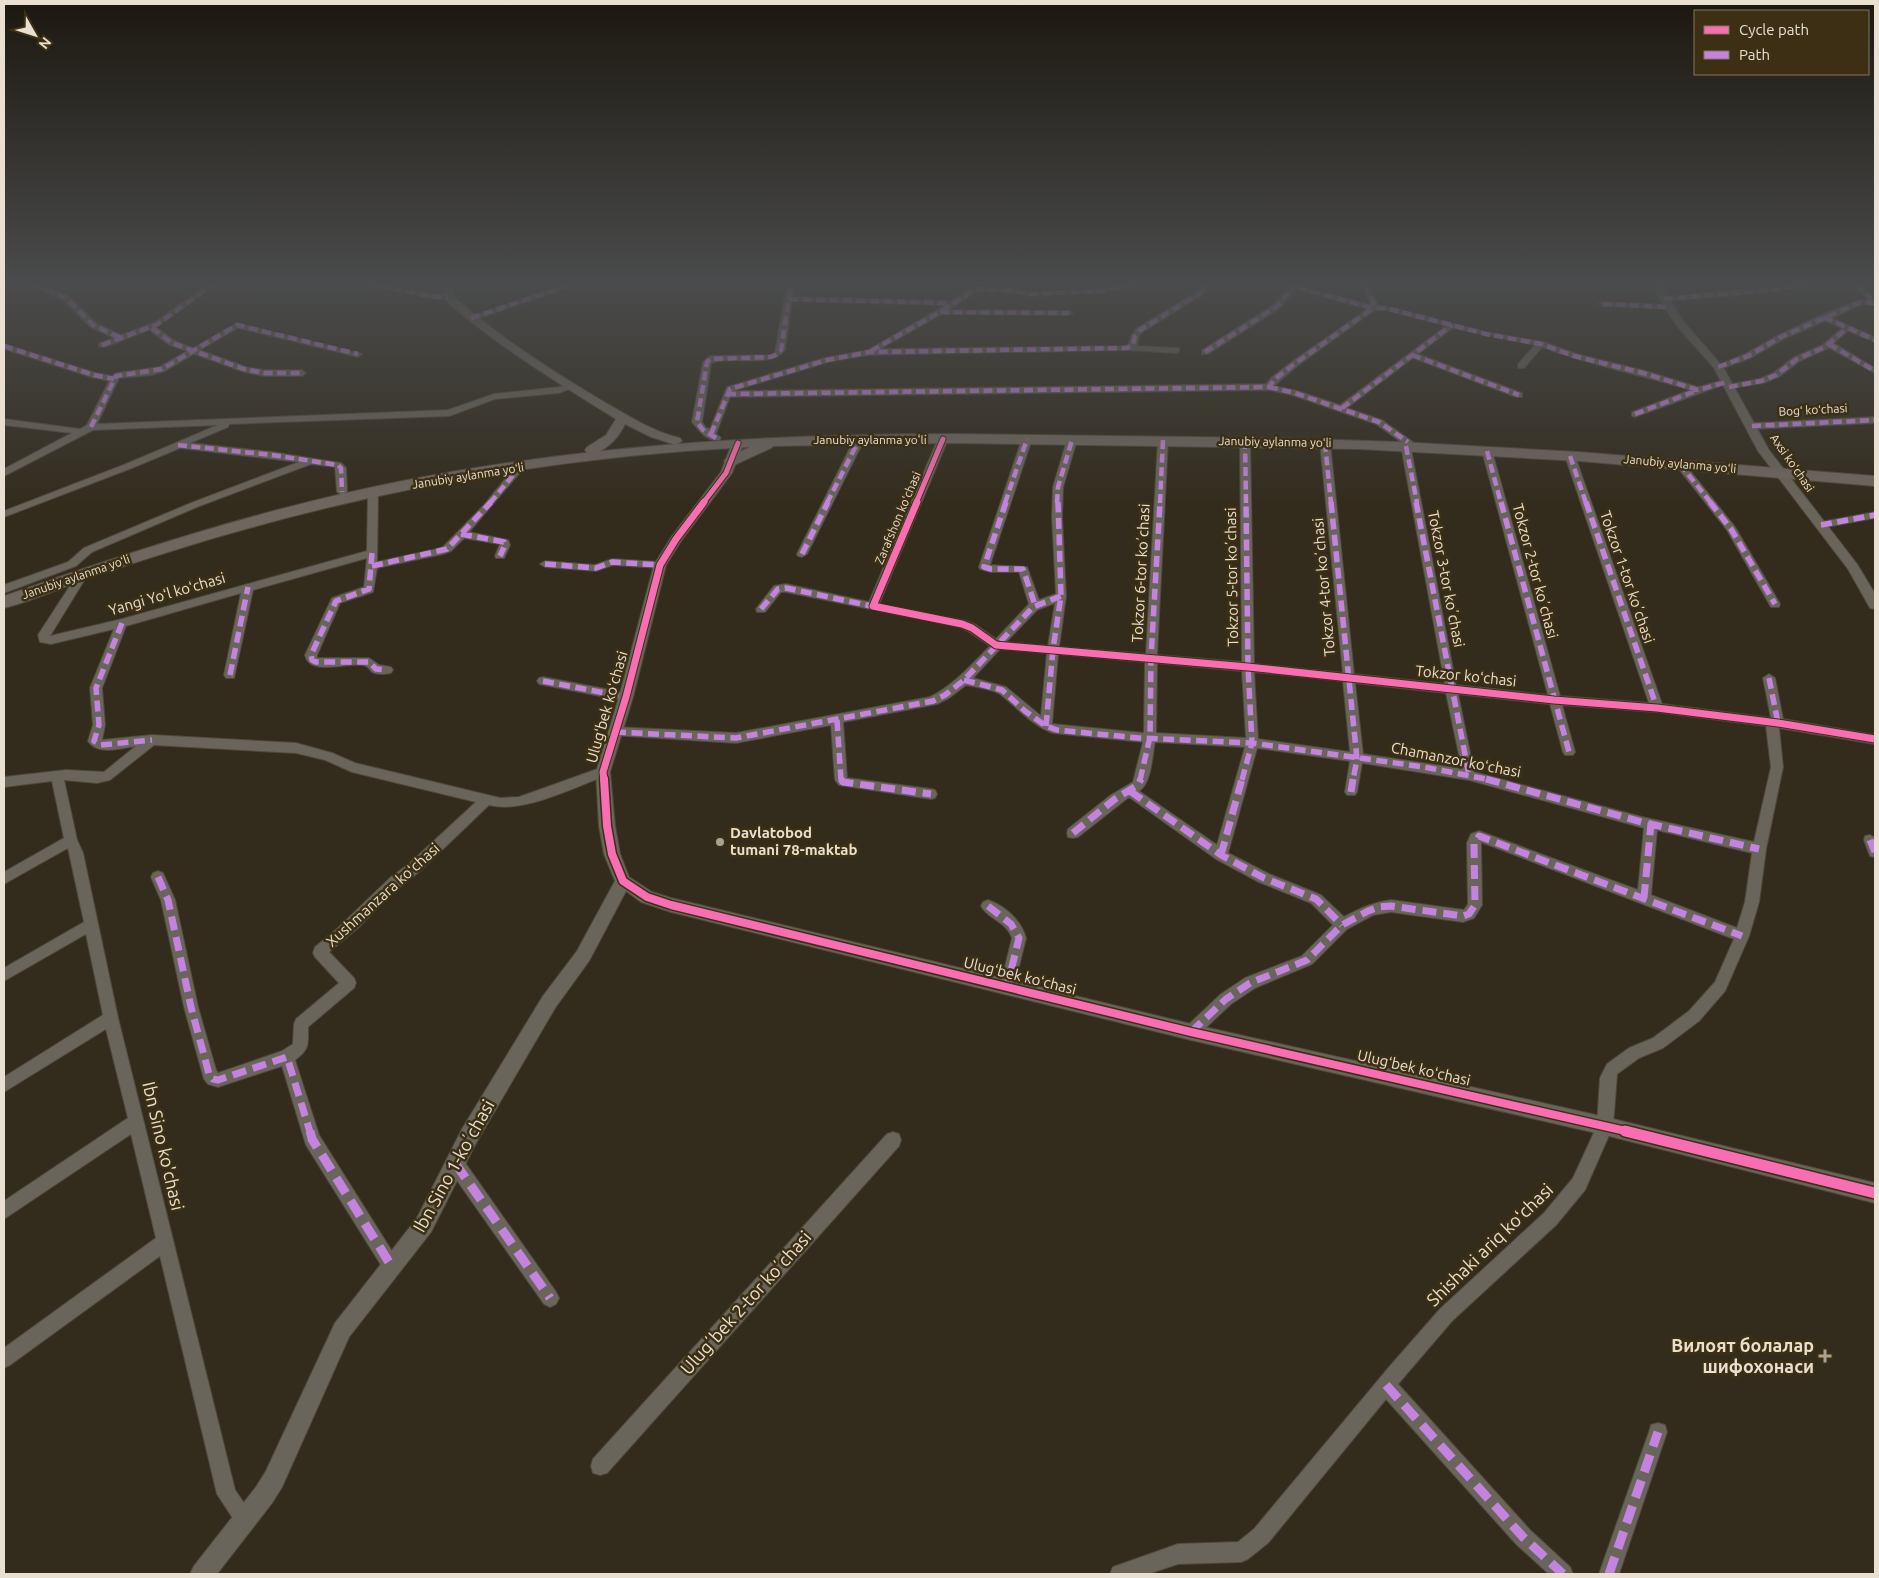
<svg xmlns="http://www.w3.org/2000/svg" width="1879" height="1578" viewBox="0 0 1879 1578" font-family="Ubuntu,sans-serif">
<rect width="100%" height="100%" fill="#332c1d"/>
<g fill="none" stroke-linecap="round" stroke-linejoin="round">
<defs>
<path id="minor" d="M29,284H40L69,296L96,323L121,335L155,322L208,284H217L156,327L175,341L193,348L237,323L362,354L358,357L238,328L200,350L246,367L264,370H302L306,373L302,376H264L244,372L194,354L165,371L152,375L119,378L97,424L448,410L494,394L559,387L570,384L574,387L559,393L495,399L449,416L229,424L228,427L190,443L272,452L341,463L346,468L347,492L342,495L337,492L335,467L311,464L197,507L92,552L76,566L4,593V585L68,562L84,548L191,503L299,462L180,448L132,468L4,517V511L126,464L218,425L93,430L4,476V469L72,433L4,425V419L80,429L87,425L109,381L91,377L4,349V344L96,373L112,376L116,373L159,367L187,351L169,345L149,330L105,347H99V343L114,338L90,327L63,300Z
M362,284C387,284 409,289 433,294C440,295 447,293 452,297L448,299H436Z
M565,284H577L474,320L467,318Z
M787,284H795L793,297L951,301L966,290L976,287L1008,288L1030,292L1101,289L1126,284H1143L1101,293L1030,296L1008,292L977,291L949,310L1069,311L1073,313L1069,315L942,314L880,349L1125,346L1129,344L1131,336L1137,328L1201,289L1192,284H1202L1211,289L1143,332L1139,336L1137,346L1179,348V352L1176,353L1127,350L869,355L828,362L733,391L1266,384L1272,377L1290,363L1367,309L1296,289L1279,309L1208,354H1202V350L1273,305L1289,288L1281,284H1294L1370,305L1362,284H1370L1378,306H1386L1486,332L1544,342L1577,354L1646,371L1698,387L1727,379L1731,382L1635,417L1632,416V412L1690,390C1641,375 1590,365 1542,347L1524,368H1518V364L1535,345L1453,328L1418,354L1522,393V397H1516L1413,358L1347,408L1382,420L1413,442L1410,444L1456,685L1548,695L1482,451L1487,448L1492,451L1560,696L1649,703L1565,456L1570,453L1575,456L1662,704L1771,718L1763,678L1769,674L1775,678L1783,719L1875,735V744L1779,728L1783,767L1766,849L1759,902L1749,936L1725,991L1699,1021L1663,1048L1639,1058L1617,1074L1613,1126L1585,1190L1556,1225L1452,1321L1398,1384L1530,1530L1570,1567L1573,1574H1549L1516,1544L1386,1399L1268,1543L1248,1559L1241,1562L1178,1564L1148,1574H1110L1113,1567L1178,1544L1238,1542L1254,1529L1390,1366L1440,1309L1544,1213L1573,1178L1597,1126L1600,1078L1607,1064L1629,1048L1653,1038L1689,1011L1715,982L1734,939L1481,842L1482,905L1474,918L1463,922L1391,912L1373,915L1347,929L1312,964L1255,988L1231,1004L1196,1037L1191,1039L1186,1037L1184,1032L1186,1027L1221,994L1245,978L1302,956L1333,925L1311,903L1259,882L1216,859L1129,797L1078,837L1073,838L1068,837L1067,833L1068,829L1111,795L1133,782L1143,742L1053,733C1031,725 1018,708 1000,694C991,689 976,687 966,685L949,698L937,704L843,722L847,778L931,789L935,790L937,794L935,798L931,799L839,785L835,780L831,725L736,743L611,735L609,732L611,729L615,727L736,733L930,697C954,685 971,665 990,646L968,631L960,627L786,592H781L765,612H757L756,609L774,586L786,584L869,602L938,439L943,436L948,439L879,604L966,621L976,625L996,639L1029,604L1019,572H991L980,569L979,567L1022,439L1027,436L1032,439L990,565L1027,567L1039,600L1056,594L1052,517L1053,487L1067,440L1072,437L1077,440L1063,487L1062,517L1066,596L1059,647L1146,654L1158,440L1163,437L1168,440L1157,655L1242,662L1240,440L1245,437L1250,440L1254,664L1343,673L1320,443L1325,440L1330,443L1354,674L1445,684L1401,446L1404,444L1376,424L1292,395L1269,390L730,397L716,434L721,438L719,440C708,442 699,431 692,422L703,362L710,356L770,355L775,352ZM792,301L945,305L868,350L824,358L727,387L710,429L706,428L702,422L711,363C731,355 771,369 785,350ZM1375,310H1386L1446,326L1340,405L1298,391L1274,386L1296,367ZM1055,603L1048,646L1006,642L1037,610ZM1000,649L1047,653L1041,716L1006,687L973,678ZM1058,654L1145,662L1144,733L1052,724ZM1157,663L1242,671L1246,738L1156,733ZM1254,672L1343,681L1350,752L1258,739ZM1355,683L1446,693L1462,769L1363,754ZM1458,694L1550,704L1563,752L1565,755H1573L1575,752L1562,705L1657,712L1766,726L1771,767L1754,842L1642,817L1474,772ZM1155,742L1245,747L1217,845L1139,791C1152,783 1152,755 1155,742ZM1257,748L1350,761L1345,792L1347,795H1355L1357,792L1362,763L1469,780L1644,828L1638,890L1479,831L1471,834L1467,843L1468,904L1464,910L1391,900C1373,902 1359,909 1344,917L1321,895L1269,874L1228,853ZM1657,830L1752,853L1745,902L1737,928L1651,895Z
M1793,284H1811L1771,292L1664,301L1660,299L1664,297Z
M1852,284H1860L1875,299V305L1862,304L1832,318L1875,337V342L1848,331L1834,343L1875,368V373L1829,348L1800,361L1779,377L1764,383L1726,389V385L1759,379L1773,373L1794,357L1822,345L1842,328L1825,321L1784,339L1751,358L1718,370L1714,367L1745,354L1778,335L1821,315L1858,300H1868Z
M1600,302L1669,305L1673,307L1669,309L1603,306L1599,304Z
M1875,417V423L1752,429L1747,426L1752,423Z
M859,437L864,440L807,554L802,557L798,556L797,554L854,440Z
M1680,461L1683,462L1735,527L1780,604L1779,607H1771L1727,530L1675,464Z
M519,465L524,468L522,470L469,532L508,540L510,545L504,558H496L495,556L500,544L464,538L451,551L443,554L377,568L373,592L340,603L317,655V658H369L379,665L391,667L393,670L391,673C386,674 377,675 372,672C370,670 369,667 366,666C351,660 310,678 305,655L332,598L364,587L367,558L253,590L234,678H226L224,675L241,593L126,626L102,688L105,725L102,740L152,735L296,743L332,753L355,763L500,798L519,797L603,767L607,769L609,772L607,775C575,787 523,814 489,805L420,871L392,893L359,927L329,952L354,978L356,983L354,988L308,1027C308,1044 310,1049 295,1060L319,1135L398,1261L401,1267L398,1273L392,1276L386,1273L306,1145L282,1066L218,1087L208,1084L204,1079L184,1007L161,900L151,877L153,873L158,871L163,873L175,900L198,1007L216,1070L218,1073L282,1051L293,1044L294,1024L296,1019L339,983L315,957L313,953L315,947L337,929L391,877L410,863L476,802L352,772L325,760L296,753L154,745L110,780L97,783L64,780L77,840L83,853L118,1018L235,1490L255,1519L252,1526L245,1529L238,1526L217,1494L160,1256L10,1365L4,1368V1348L156,1238L131,1134L4,1219V1201L128,1118L106,1029L4,1092V1077L103,1015L86,934L4,981V968L84,922L68,848L4,884V872L64,838L52,781L4,787V777L66,770L104,772L136,746C122,748 97,756 88,741L93,725L90,688L114,629L51,644L40,642L38,635L79,572L83,571L88,574L50,636L122,619L367,551L368,493L373,490L378,493L377,562L437,549L443,547L484,505L516,466Z
M1875,512V518L1821,528L1816,525L1821,522Z
M612,559L660,562L665,565L660,568L613,565L596,571L545,567L540,564L545,561L595,565Z
M543,677L626,693L632,697L626,701L539,684L537,681L539,678Z
M1870,835L1875,838V857L1870,856L1864,840L1865,836Z
M988,900C1005,906 1021,920 1026,938L1014,987L1012,992L1007,994L1002,992L1000,987L1012,938C1007,922 988,919 981,906L983,902Z
M893,1132L899,1134L901,1140L899,1146L607,1473L600,1475L593,1473L591,1466L593,1459L887,1134Z
M455,1155L461,1157L556,1292L559,1298L556,1304L550,1307L544,1304L449,1169L447,1163L449,1157Z
M1658,1423L1665,1425L1667,1432L1619,1574H1599L1649,1432L1651,1425Z"/>
<path id="tertiary" d="M1653,284H1663L1669,299L1684,322L1723,367L1769,450L1857,564L1875,594V609L1870,608L1848,569L1758,451L1714,368L1677,326L1659,299Z
M738,440L744,443L732,473L681,541L666,565L633,697L610,772L615,826L620,854L629,877L652,892L671,898L1191,1024L1605,1117L1875,1183V1203L1605,1135L1191,1040L671,912L641,902L626,891L589,961L555,1008L476,1143L431,1232L349,1337L282,1487L272,1503L217,1574H190L194,1566L256,1487L266,1471L335,1323L417,1218L462,1129L543,996L577,951L615,881L604,854L599,826L596,772L619,697L654,565L672,536L721,472L732,443Z"/>
<path id="secondary" d="M443,284H453V296C499,337 549,369 601,400C627,415 651,431 680,438L682,441L676,445L651,437L625,424C619,437 603,456 587,453L585,450L587,447L606,435L616,419C556,382 497,346 444,299Z"/>
<path id="trunk" d="M954,434L1276,438L1401,442L1579,452L1875,476V486L1579,461L1359,449L954,443L773,446L771,448L732,466L727,464L724,461L727,458L750,447C583,455 415,482 253,527C198,542 145,559 91,577C62,587 33,601 4,608V596C134,550 266,508 402,481C586,445 767,434 954,434Z"/>
</defs>
<!-- minor casing -->
<use href="#minor" stroke="#4f493d" stroke-width="2"/>
<!-- tertiary casing -->
<use href="#tertiary" stroke="#4f493d" stroke-width="2"/>
<!-- secondary casing -->
<use href="#secondary" stroke="#4f493d" stroke-width="2"/>
<!-- trunk casing -->
<use href="#trunk" stroke="#4f493d" stroke-width="2"/>
<!-- minor -->
<use href="#minor" fill="#6a655a" fill-rule="evenodd"/>
<!-- tertiary -->
<use href="#tertiary" fill="#6a655a" fill-rule="evenodd"/>
<!-- secondary -->
<use href="#secondary" fill="#70685f" fill-rule="evenodd"/>
<!-- trunk -->
<use href="#trunk" fill="#6f665e" fill-rule="evenodd"/>
<!-- quiet-far3 -->
<path stroke="#c483df" stroke-width="4.5" stroke-dasharray="9 4.5" stroke-linecap="butt" d="M33,284L66,298L93,325L121,338
M366,284L436,297H448
M1285,284L1373,308H1386L1486,334L1541,344L1574,356L1643,373L1698,390L1727,382
M1366,284L1375,307
M1856,284L1875,303
M789,299L951,303
M1664,299L1771,290L1807,284
M1603,304L1669,307
M940,312L1069,313
M1824,317L1875,340
M471,318L573,284
M152,328L172,343L244,369L264,373H302
M1829,344L1875,371
M102,345L158,324L213,284
M4,346L94,375L114,379
M871,351L940,312L976,289L1008,290L1030,294L1101,291L1139,284
M1205,352L1276,307L1294,287
M1412,355L1519,395
M1718,367L1748,356L1781,337L1861,302L1875,303
M1269,387L1295,393L1379,422L1408,442
M1729,387L1761,381L1776,375L1797,359L1825,347L1847,328
M727,394L1269,387L1275,379L1293,365L1373,308
M1342,408L1452,325
M1635,414L1698,390
M1752,426L1875,420
M91,427L116,376L162,369L237,325L358,354
M711,434L730,389L827,360L869,352L1127,348L1133,345L1135,336L1140,330L1207,289L1196,284
M716,438L703,430L697,422L707,362L710,359L771,357L778,354L781,350L791,284
M1245,440L1246,503
M1325,443L1331,503
M178,445L272,455L338,465L341,468L342,492
M1406,446L1417,503
M1487,451L1501,503
M1570,456L1586,503
M1680,464L1711,503
M490,503L519,468
M827,503L859,440
M1005,503L1027,439
M1057,503L1058,487L1072,440
M1160,503L1163,440"/>
<!-- quiet-far2 -->
<path stroke="#c483df" stroke-width="5.5" stroke-dasharray="11 5.5" stroke-linecap="butt" d="M1006,502L984,567L991,569H1023L1035,605L1039,604
M1331,502L1357,759L1353,780
M1416,502L1469,775
M1501,502L1569,752
M1586,502L1657,708
M1710,502L1731,529L1775,604
M1821,525L1875,515
M461,534L504,542L505,545L500,556
M372,553L369,589L336,601L311,655L312,660L316,662H369L376,669L387,670
M802,554L828,502
M545,564L596,568L612,562L660,565
M372,566L447,549L491,502
M761,609L778,589L786,588L876,607
M122,623L96,688L99,725L94,741L101,745L152,740
M230,675L248,587
M1769,678L1778,723
M964,680L1002,690L1025,711L1046,726L1057,730L1139,738L1252,743L1424,767L1491,780
M543,681L626,697
M837,720L841,780
M1046,726L1053,649L1061,596L1058,502
M615,732L736,738L933,701L945,695L964,680L1033,607L1061,596
M1140,780L1150,737L1151,658L1160,502
M1242,780L1252,743L1248,667L1246,502"/>
<!-- quiet-far1 -->
<path stroke="#c483df" stroke-width="7" stroke-dasharray="14 7" stroke-linecap="butt" d="M841,779L843,782L931,794
M1486,779L1642,822L1759,849
M1130,791L1221,855L1264,878L1316,899L1342,925
M1351,792L1353,779
M1073,833L1115,799L1138,785L1141,779
M1870,840L1875,852
M1221,855L1242,779
M158,877L168,900L191,1007L209,1074L213,1079L218,1080L287,1057L310,1132
M1644,898L1651,823
M988,906L1011,924L1019,938L1007,987
M1191,1032L1226,999L1250,983L1307,960L1342,925L1368,911L1379,907L1391,906L1463,916L1469,914L1475,905L1474,843L1479,836L1742,936"/>
<!-- quiet -->
<path stroke="#c483df" stroke-width="9" stroke-dasharray="18 9" stroke-linecap="butt" d="M310,1131L312,1139L392,1267
M455,1163L550,1298
M1386,1385L1523,1537L1563,1574
M1609,1574L1658,1432"/>
<defs>
<path id="cycleway-far3" d="M703,503L726,473L738,443
M916,503L943,439"/>
<path id="cycleway-far2" d="M917,502L873,606L962,624L972,628L996,645L1248,667L1554,700L1657,708L1778,723L1875,739
M604,780L603,772L626,697L660,565L676,539L704,502"/>
<path id="cycleway-far1" d="M604,779L607,826L612,854L623,881L647,897L671,905L1191,1032L1630,1132"/>
<path id="cycleway" d="M1625,1131L1875,1193"/>
</defs>
<!-- cycleway-far3 casing -->
<use href="#cycleway-far3" stroke="#3c2f14" stroke-width="7"/>
<!-- cycleway-far2 casing -->
<use href="#cycleway-far2" stroke="#3c2f14" stroke-width="9"/>
<!-- cycleway-far1 casing -->
<use href="#cycleway-far1" stroke="#3c2f14" stroke-width="11"/>
<!-- cycleway casing -->
<use href="#cycleway" stroke="#3c2f14" stroke-width="14"/>
<!-- cycleway-far3 -->
<use href="#cycleway-far3" stroke="#f96db3" stroke-width="5"/>
<!-- cycleway-far2 -->
<use href="#cycleway-far2" stroke="#f96db3" stroke-width="7"/>
<!-- cycleway-far1 -->
<use href="#cycleway-far1" stroke="#f96db3" stroke-width="8"/>
<!-- cycleway -->
<use href="#cycleway" stroke="#f96db3" stroke-width="11"/>
</g>
<!-- sky -->
<linearGradient id="sky" x2="0" y2="1"><stop stop-color="#1c1810"/><stop offset="0.56" stop-color="#4a4b4c"/><stop offset="1" stop-color="#4a4b4c" stop-opacity="0"/></linearGradient>
<rect width="1879" height="505" fill="url(#sky)"/>
<!-- markers -->
<g fill="#a9a192" stroke="#3c2f14" stroke-width="2">
<circle cx="720" cy="842" r="5"/>
<path d="M1822.5 1348.5h5v5h5v5h-5v5h-5v-5h-5v-5h5z"/>
</g>
<g text-anchor="middle" stroke-width="5" stroke-linejoin="round" paint-order="stroke">
<!-- far-street labels -->
<g font-size="12" fill="#e9e0d1" stroke="#3c2f14">
<text transform="translate(1813 410) rotate(-3)" y="4">Bogʻ koʻchasi</text>
<text x="870" y="444">Janubiy aylanma yoʻli</text>
<text transform="translate(1275 442) rotate(1)" y="4">Janubiy aylanma yoʻli</text>
<text transform="translate(1792 463) rotate(55)" y="4">Axsi koʻchasi</text>
<text transform="translate(1680 464) rotate(5)" y="4">Janubiy aylanma yoʻli</text>
<text transform="translate(468 476) rotate(-9)" y="4">Janubiy aylanma yoʻli</text>
<text transform="translate(898 518) rotate(-67)" y="4">Zarafshon koʻchasi</text>
<text transform="translate(76 577) rotate(-19)" y="4">Janubiy aylanma yoʻli</text>
</g>
<!-- street labels -->
<g font-size="15" fill="#e9e0d1" stroke="#3c2f14">
<text transform="translate(1535 571) rotate(75)" y="5">Tokzor 2-tor koʼchasi</text>
<text transform="translate(1141 573) rotate(-87)" y="5">Tokzor 6-tor koʼchasi</text>
<text transform="translate(1232 577) rotate(-91)" y="5">Tokzor 5-tor koʼchasi</text>
<text transform="translate(1627 577) rotate(71)" y="5">Tokzor 1-tor koʼchasi</text>
<text transform="translate(1446 579) rotate(79)" y="5">Tokzor 3-tor koʼchasi</text>
<text transform="translate(1324 587) rotate(-95)" y="5">Tokzor 4-tor koʼchasi</text>
<text transform="translate(167 594) rotate(-16)" y="5">Yangi Yoʻl koʻchasi</text>
<text transform="translate(1466 676) rotate(6)" y="5">Tokzor koʻchasi</text>
<text transform="translate(607 707) rotate(-74)" y="5">Ulugʻbek koʻchasi</text>
<text transform="translate(1456 760) rotate(11)" y="5">Chamanzor koʻchasi</text>
<text transform="translate(383 895) rotate(-42)" y="5">Xushmanzara koʻchasi</text>
<text transform="translate(1020 976) rotate(14)" y="5">Ulugʻbek koʻchasi</text>
<text transform="translate(1414 1068) rotate(13)" y="5">Ulugʻbek koʻchasi</text>
</g>
<!-- poi labels -->
<g font-size="15" font-weight="bold" fill="#e9e0d1" stroke="#3c2f14" text-anchor="start">
<text x="730" y="838">Davlatobod<tspan x="730" dy="17">tumani 78-maktab</tspan></text>
</g>
<!-- near-street labels -->
<g font-size="18" fill="#e9e0d1" stroke="#3c2f14">
<text transform="translate(163 1146) rotate(77)" y="6">Ibn Sino ko'chasi</text>
<text transform="translate(454 1166) rotate(-61)" y="6">Ibn Sino 1-koʼchasi</text>
<text transform="translate(1490 1245) rotate(-44)" y="6">Shishaki ariq koʻchasi</text>
<text transform="translate(746 1303) rotate(-48)" y="6">Ulugʼbek 2-tor koʼchasi</text>
</g>
<!-- near-poi labels -->
<g font-size="18" font-weight="bold" fill="#e9e0d1" stroke="#3c2f14" text-anchor="end">
<text x="1814" y="1352">Вилоят болалар<tspan x="1814" dy="21">шифохонаси</tspan></text>
</g>
</g>
<!-- border -->
<rect width="1879" height="1578" fill="none" stroke="#e9e0d1" stroke-width="10"/>
<!-- legend -->
<rect x="1694" y="10" width="175" height="65" fill="#3c2f14" stroke="#817660"/>
<rect x="1704" y="26" width="25" height="8" fill="#f96db3" stroke="#817660"/>
<text x="1739" y="35" font-size="15" fill="#e9e0d1">Cycle path</text>
<rect x="1704" y="51" width="25" height="8" fill="#c483df" stroke="#817660"/>
<text x="1739" y="60" font-size="15" fill="#e9e0d1">Path</text>
<!-- north arrow -->
<g transform="translate(35 35) rotate(129)" stroke="#3c2f14" stroke-width="4" paint-order="stroke">
<path d="M0-4L9 19L0 12L-9 19Z" fill="#e9e0d1"/>
<text y="-8" font-size="14" font-weight="bold" text-anchor="middle" fill="#e9e0d1">N</text>
</g>
</svg>
